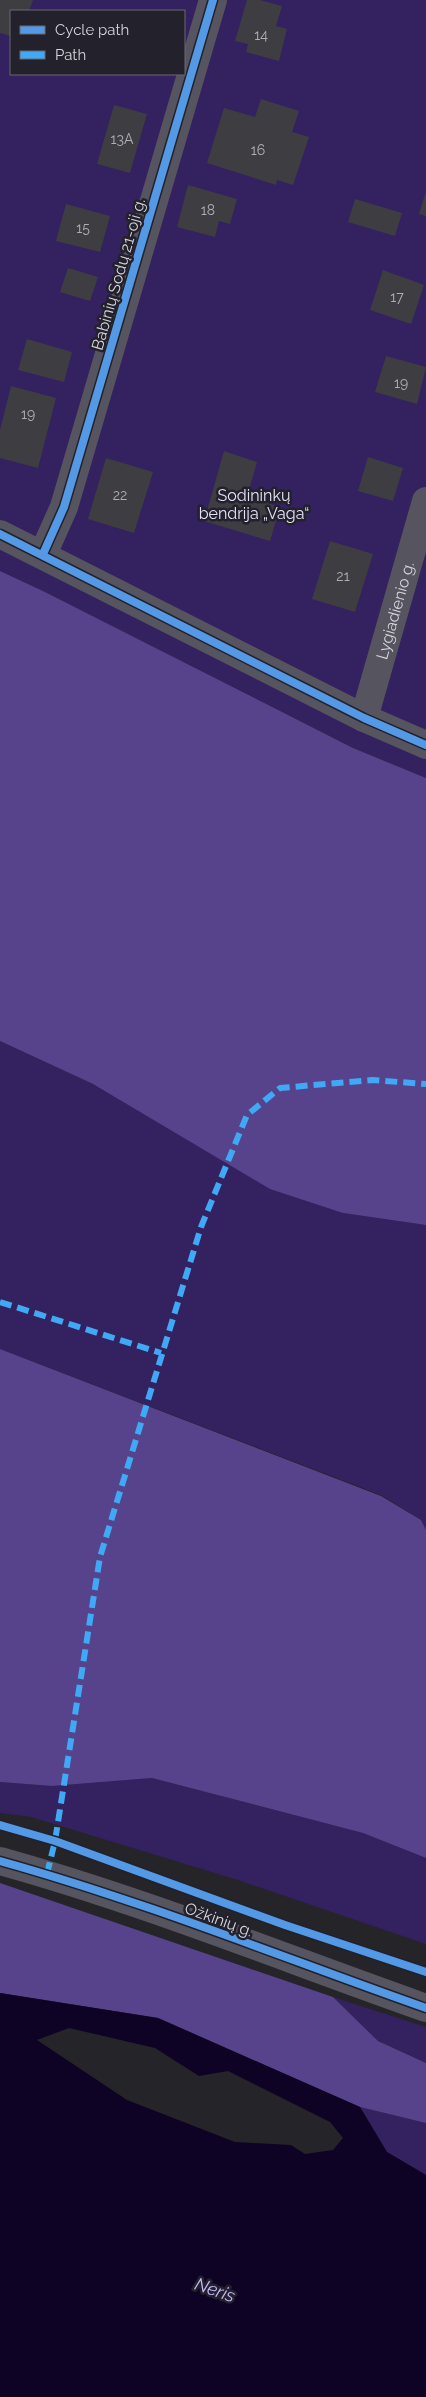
<svg xmlns="http://www.w3.org/2000/svg" width="426" height="2397" viewBox="0 0 426 2397" font-family="Raleway,sans-serif">
<rect width="100%" height="100%" fill="#242429"/>
<!-- green -->
<path fill="#34215f" fill-rule="evenodd" d="M0,0H426V778L353,748L43,591L0,571ZM11,11H184V74H11Z
M0,1041L93,1084L343,1213L426,1225V1530L421,1520L381,1495L0,1349Z
M152,1778L363,1833L426,1858V1944L241,1881L31,1817L0,1813V1782L52,1786Z
M333,1997L426,2027V2063L378,2041Z
M360,2107L426,2123V2175L387,2152Z"/>
<!-- forest -->
<path fill="#56438b" d="M0,571L43,591L353,748L426,778V1225L343,1213L270,1189L93,1084L0,1041Z
M0,1349L381,1496L421,1520L426,1530V1858L363,1833L152,1778L52,1786L0,1782Z
M0,1883L333,1997L378,2041L426,2063V2123L360,2107L158,2018L0,1993Z"/>
<!-- water -->
<path fill="#0f0325" fill-rule="evenodd" d="M0,1993L158,2018L360,2107L387,2152L426,2175V2397H0ZM69,2028L155,2048L199,2076L228,2071L330,2122L343,2138L333,2150L305,2154L291,2145L235,2142L127,2100L37,2040Z"/>
<!-- building -->
<path fill="#3e3e42" d="M0,0H33L29,11H11V36L0,33Z
M247,0H260L282,6L276,26L287,29L279,61L246,52L248,44L235,41Z
M261,99L299,111L292,132L309,137L293,185L277,180L276,185L207,163L224,108L255,117Z
M114,105L147,114L130,173L97,164Z
M188,185L237,199L230,224L219,221L215,237L177,227Z
M426,191V216L419,214Z
M355,199L402,213L395,236L348,222Z
M66,204L110,216L100,252L56,241Z
M68,268L98,277L90,301L60,292Z
M383,270L424,285L411,324L370,310Z
M27,339L72,352L64,382L18,370Z
M386,356L426,367L417,404L375,392Z
M11,386L56,398L38,468L0,458V430Z
M224,451L257,462L247,497L280,507L270,541L204,521Z
M368,457L403,468L393,501L358,491Z
M106,458L153,472L134,533L88,519Z
M330,541L373,554L355,612L312,599Z"/>
<g fill="none" stroke-linecap="round" stroke-linejoin="round">
<!-- street -->
<g stroke="#55545f" stroke-width="28">
<path d="M0,534L364,718L426,745"/>
<path d="M43,554L64,507L213,0"/>
<path id="s1" d="M364,718L426,501"/>
<path d="M0,1861C144,1901 284,1958 426,2008"/>
</g>
<!-- quiet -->
<path stroke="#3fa9f5" stroke-width="6" stroke-dasharray="12 6" stroke-linecap="butt" d="M0,1302L161,1353
M47,1874L55,1841L100,1557L201,1227L247,1115L280,1088L372,1080L426,1084"/>
<defs>
<path id="cycleway" d="M0,534L364,718L426,745
M43,554L64,507L213,0
M0,1825L55,1841L285,1925L426,1972
M0,1861C144,1901 284,1958 426,2008"/>
</defs>
<!-- cycleway casing -->
<use href="#cycleway" stroke="#23212c" stroke-width="11"/>
<!-- cycleway -->
<use href="#cycleway" stroke="#5399e6" stroke-width="8"/>
</g>
<g text-anchor="middle" stroke-width="5" stroke-linejoin="round" paint-order="stroke">
<!-- number labels -->
<g font-size="14" fill="#afaeb5">
<text x="261" y="40">14</text>
<text x="122" y="144">13A</text>
<text x="258" y="155">16</text>
<text x="208" y="215">18</text>
<text x="83" y="233">15</text>
<text x="397" y="302">17</text>
<text x="401" y="388">19</text>
<text x="28" y="419">19</text>
<text x="120" y="500">22</text>
<text x="343" y="581">21</text>
</g>
<!-- street labels -->
<g font-size="16" fill="#d5d4db" stroke="#23212c">
<text transform="translate(118 274) rotate(-74)" y="6">Babinių Sodų 21-oji g.</text>
<text dy="6" stroke="none"><textPath href="#s1" startOffset="112">Lygiadienio g.</textPath></text>
<text transform="translate(219 1919) rotate(20)" y="6">Ožkinių g.</text>
</g>
<!-- park labels -->
<g font-size="16" fill="#e5e1f8" stroke="#23212c">
<text x="254" y="501">Sodininkų<tspan x="254" dy="18">bendrija „Vaga“</tspan></text>
</g>
<!-- water labels -->
<g font-size="18" font-style="italic" fill="#c4b7fb" stroke="#23212c">
<text transform="translate(215 2290) rotate(19)" y="6">Neris</text>
</g>
</g>
<!-- legend -->
<rect x="10" y="10" width="175" height="65" fill="#23212c" stroke="#6a6972"/>
<rect x="20" y="26" width="25" height="8" fill="#5399e6" stroke="#6a6972"/>
<text x="55" y="35" font-size="15" fill="#d5d4db">Cycle path</text>
<rect x="20" y="51" width="25" height="8" fill="#3fa9f5" stroke="#6a6972"/>
<text x="55" y="60" font-size="15" fill="#d5d4db">Path</text>
</svg>
